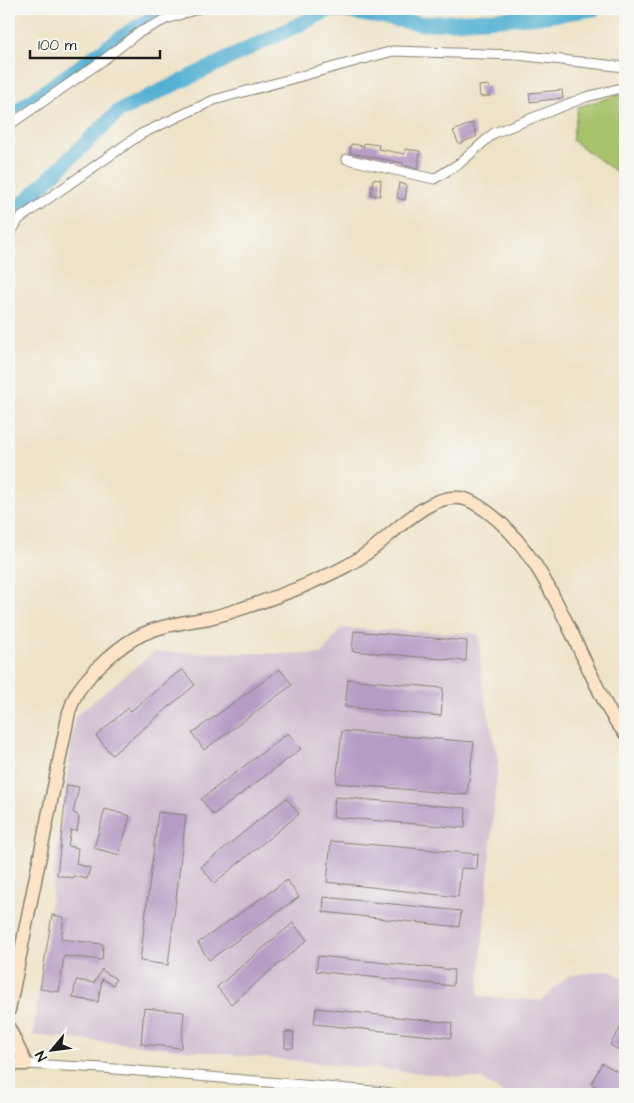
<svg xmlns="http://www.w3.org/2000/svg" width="634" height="1103" viewBox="0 0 634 1103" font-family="'Architects Daughter',sans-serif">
<rect width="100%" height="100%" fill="#f6f6f2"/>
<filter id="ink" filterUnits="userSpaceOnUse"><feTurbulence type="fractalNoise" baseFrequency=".02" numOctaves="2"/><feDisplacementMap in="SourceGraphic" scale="10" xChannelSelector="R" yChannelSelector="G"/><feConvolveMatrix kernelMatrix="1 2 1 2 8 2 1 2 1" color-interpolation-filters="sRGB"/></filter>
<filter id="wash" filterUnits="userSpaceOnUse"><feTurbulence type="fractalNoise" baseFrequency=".0096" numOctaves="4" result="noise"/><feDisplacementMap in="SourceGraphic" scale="20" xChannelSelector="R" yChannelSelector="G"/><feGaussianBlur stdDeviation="1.12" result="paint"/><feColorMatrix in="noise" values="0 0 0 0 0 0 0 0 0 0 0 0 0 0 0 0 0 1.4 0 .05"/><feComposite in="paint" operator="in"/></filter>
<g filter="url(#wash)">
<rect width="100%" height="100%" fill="#eee3c7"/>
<!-- industrial -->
<path fill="#cfbdcf" d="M341,628L479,634L482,682L498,760L478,996L541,1001L568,976L611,970L625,981V1094H504L481,1079L33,1035L75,716L154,652L322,654Z"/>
<!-- green -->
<path fill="#a7c46c" stroke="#627044" d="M625,93V178L572,140L578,107Z"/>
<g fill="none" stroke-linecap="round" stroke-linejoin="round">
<!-- canal -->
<path stroke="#55b1d3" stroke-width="9" d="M9,113L128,29L161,9"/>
<!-- river -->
<path stroke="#55b1d3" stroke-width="15" d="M9,217L119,111L331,9L423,24L545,16L594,9"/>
</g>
<g id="blocks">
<!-- building -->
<path fill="#b69cc5" d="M489,85L490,96L480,97L479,86Z
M562,90L563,98L530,102L529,93Z
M472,123L477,136L459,144L453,131Z
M364,143L379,145L378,149L405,154V149L420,151L418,169L403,165V163L350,153L351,144L364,146Z
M373,179L381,180L380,196L371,195Z
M399,183L407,185L405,200L397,198Z
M354,631L467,641L466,661L352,651Z
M182,669L195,685L112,755L96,736L128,708L131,711Z
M280,669L292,685L204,750L192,733Z
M348,679L443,688L441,716L345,707Z
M342,731L474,742L467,795L336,783Z
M288,733L301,749L213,815L201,799Z
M67,785L79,787L73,813L77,814V816L79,817L77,831L71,830L68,846L78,848L76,864L90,868L87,879L74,876L73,878L57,875Z
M335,797L466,808L465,828L333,817Z
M286,798L299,814L214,883L201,867Z
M105,809L130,816L119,855L94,848Z
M158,812L186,815L168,965L140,961Z
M331,841L478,854L477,869L461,868L458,897L327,882Z
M287,880L299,897L209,960L198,943Z
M324,897L461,911L459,927L323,912Z
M52,915L64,917L61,939L103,944L102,960L64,956L59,992L40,989Z
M293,923L307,940L231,1004L217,987Z
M318,956L454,970L453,986L316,971Z
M102,969L103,971L116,979L113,985L102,979L98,1002L73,998L76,980L94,983Z
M144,1008L184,1012L181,1048L141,1044Z
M316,1008L452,1023L451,1038L314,1024Z
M621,1027L625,1029V1054L610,1045Z
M285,1032H294L293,1048H285Z
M602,1063L625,1076V1094H611L591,1084Z"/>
</g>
</g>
<g filter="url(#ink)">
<use href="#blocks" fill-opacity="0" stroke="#858072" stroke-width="1"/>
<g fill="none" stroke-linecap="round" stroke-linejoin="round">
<defs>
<path id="street" d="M9,125L102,61L138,33L166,19L197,9
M347,159L434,179L460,163L494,133L586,97L625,87
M9,235L19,219L141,134L214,100L393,51L517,55L625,67
M26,1064L103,1068L384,1092L395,1094"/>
<path id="secondary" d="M9,1010L69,712C72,705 74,697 78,691C92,671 120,644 143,634C163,625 187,622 209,618C239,611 270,599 299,588C326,576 352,566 375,547C399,528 439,484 472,502C532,534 563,616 591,674C601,694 610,717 625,733
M9,1028L26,1064H9"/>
</defs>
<!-- street casing -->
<use href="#street" stroke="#858072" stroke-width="11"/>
<!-- secondary casing -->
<use href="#secondary" stroke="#858072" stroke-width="15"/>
<!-- street -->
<use href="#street" stroke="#fff" stroke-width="9"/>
<!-- secondary -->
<use href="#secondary" stroke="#fee4c6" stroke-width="12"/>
</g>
</g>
<!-- margin -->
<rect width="634" height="1103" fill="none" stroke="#f6f6f2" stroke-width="30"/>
<!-- north arrow -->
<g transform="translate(52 1050) rotate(241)" stroke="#f6f6f2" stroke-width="4" paint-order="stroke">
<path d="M0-4L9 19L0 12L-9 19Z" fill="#1c1c1c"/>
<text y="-8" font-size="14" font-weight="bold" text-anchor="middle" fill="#1c1c1c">N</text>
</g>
<!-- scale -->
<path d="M30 50v8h130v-8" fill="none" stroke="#1c1c1c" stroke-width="2.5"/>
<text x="38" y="50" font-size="15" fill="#1c1c1c" stroke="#f6f6f2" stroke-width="4" paint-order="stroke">100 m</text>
</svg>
